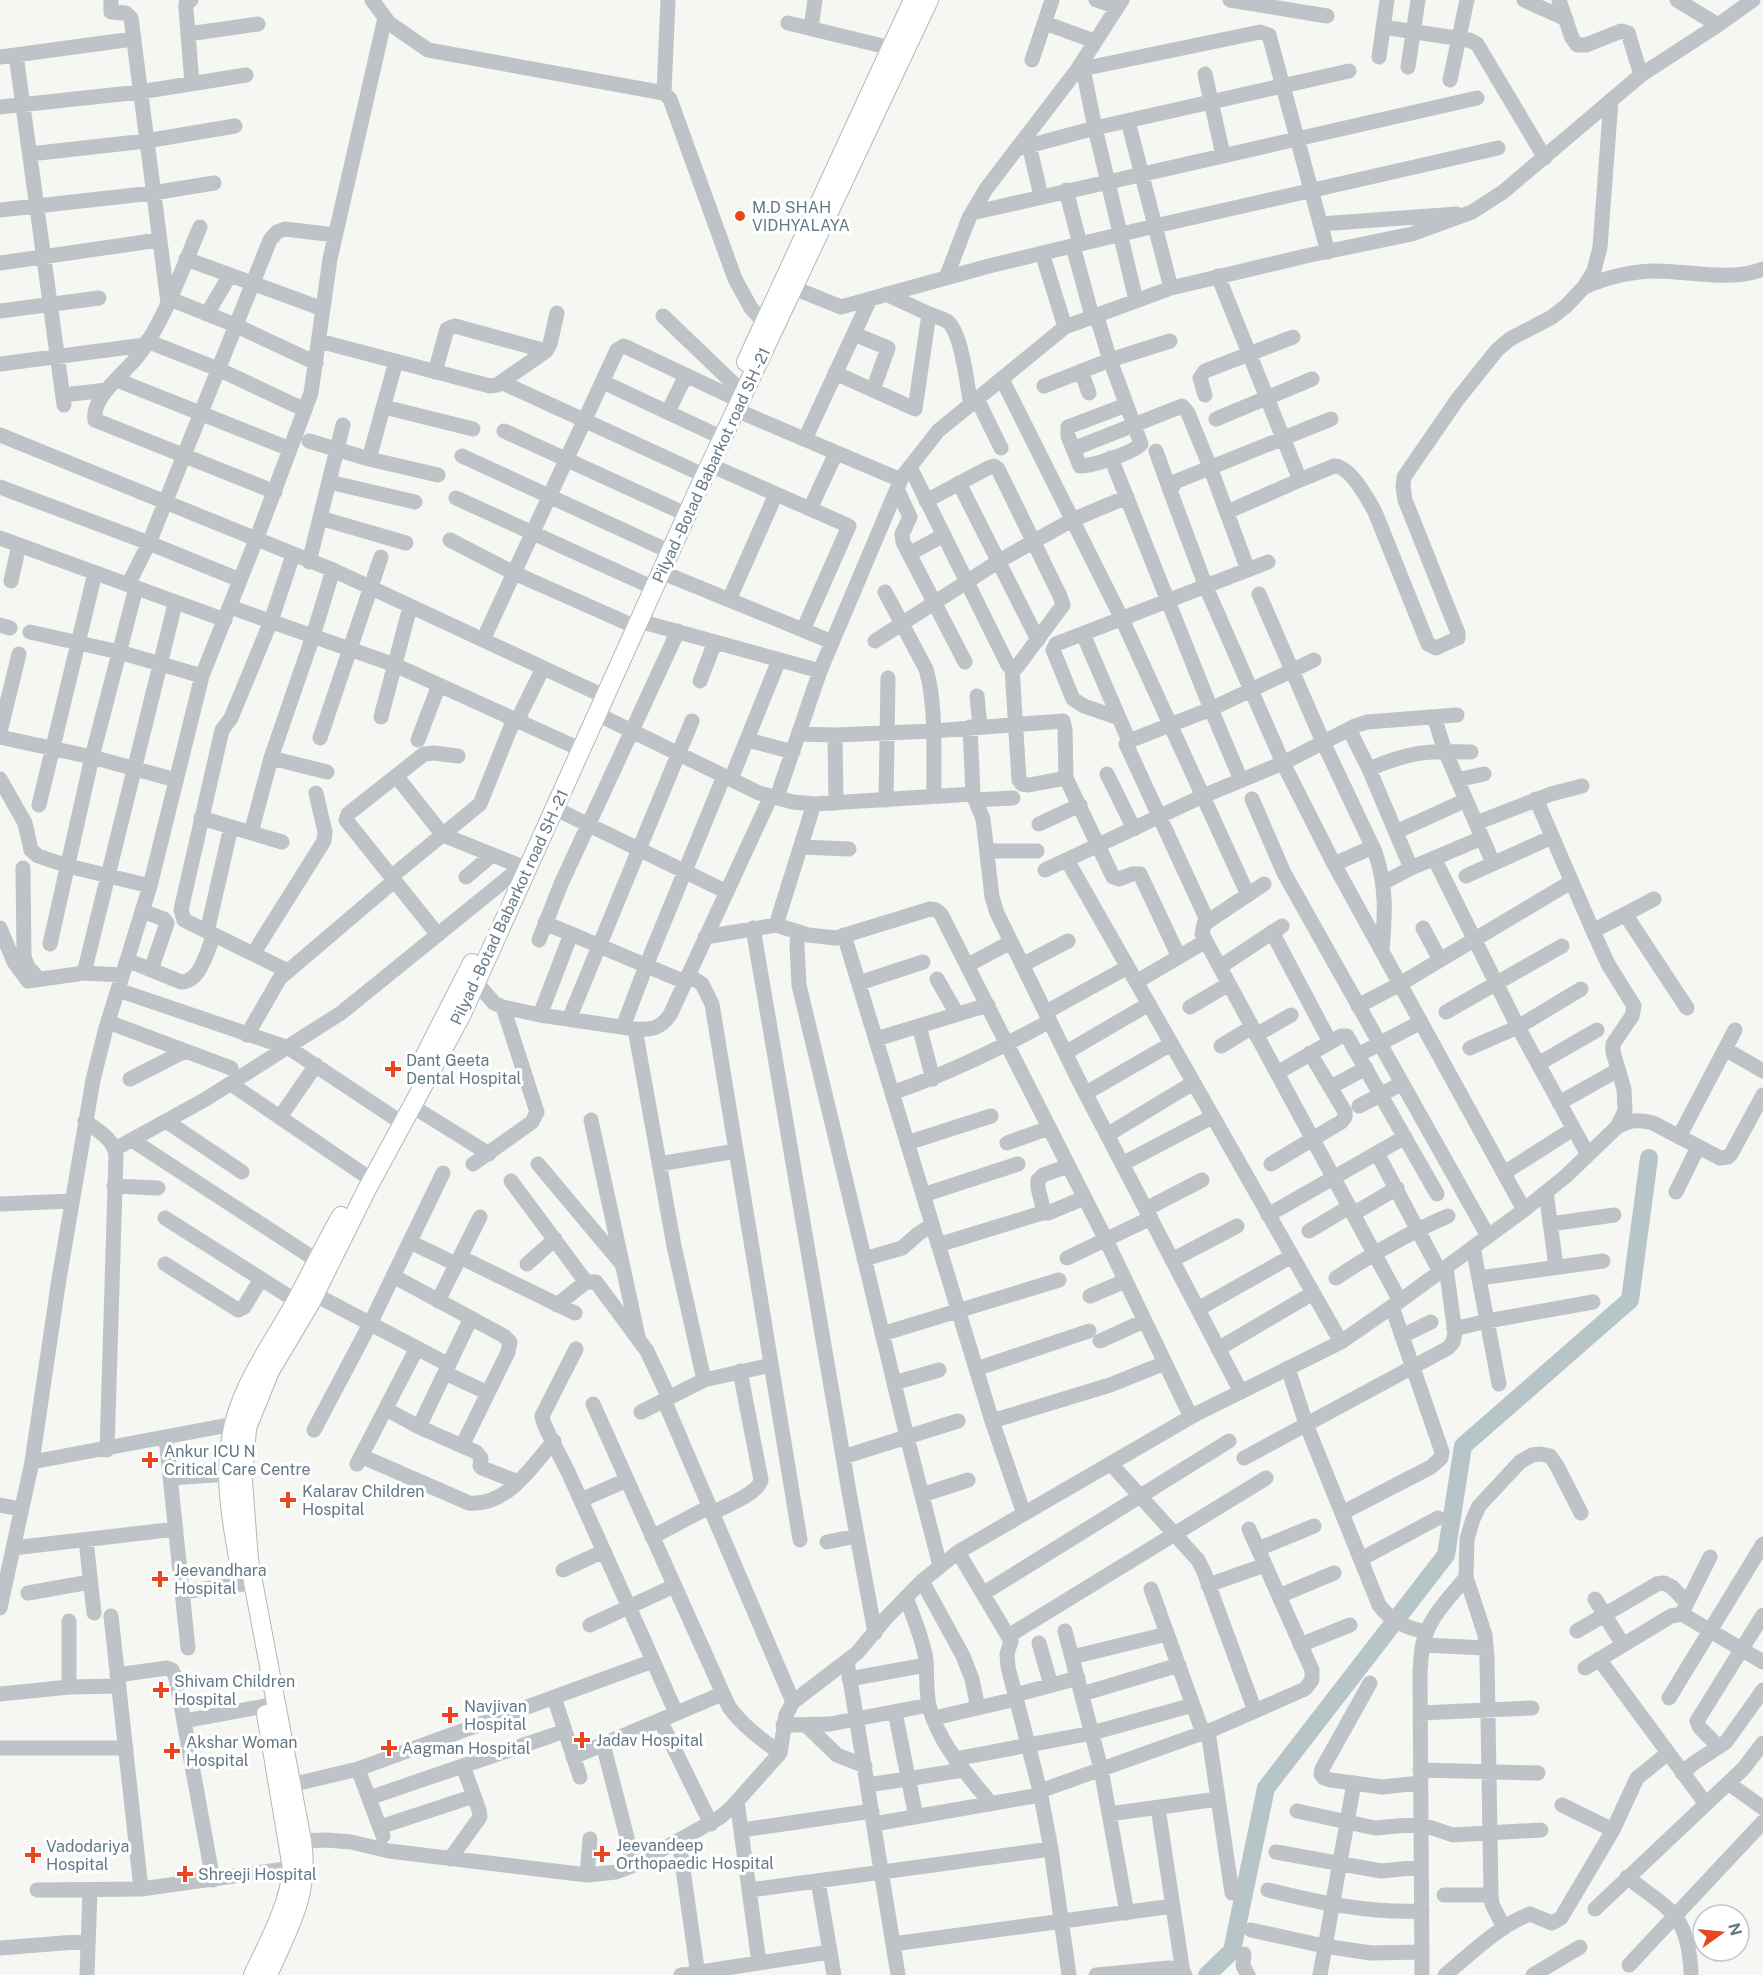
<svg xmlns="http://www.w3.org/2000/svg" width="1763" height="1975" viewBox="0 0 1763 1975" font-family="'Public Sans',sans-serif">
<rect width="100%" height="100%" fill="#f6f6f2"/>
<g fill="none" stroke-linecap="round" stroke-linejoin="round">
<!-- river -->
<path stroke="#b7c5c8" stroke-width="18" d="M1207,1975L1232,1951L1266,1788L1446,1555L1463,1446L1630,1300L1649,1158"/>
<defs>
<path id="major" d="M746,362L913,0
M419,1067L472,963
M238,1557C231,1519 224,1476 231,1438C239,1387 272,1345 296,1301C311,1273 325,1244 341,1216
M253,1975C268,1943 290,1903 292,1868L266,1714
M268,1975C289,1927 310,1895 302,1841L249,1560L243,1481L247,1428L270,1371L310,1304L366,1191L461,1016L698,490L929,0"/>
</defs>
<!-- major casing -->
<use href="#major" stroke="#b2b7bb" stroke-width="20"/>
<!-- minor -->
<path stroke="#bec3c7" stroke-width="15" d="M111,0V12L126,13L131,18L168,303
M191,0L186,4V9L192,84
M372,0L389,23L428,50L664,93L670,99L735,279L751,308L771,330
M1096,0L1117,7
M1230,0L1327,16
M1524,0L1566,19
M1559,0L1572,38L1577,45H1586L1621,31L1628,33L1641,75
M1677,0L1718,25
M788,23L891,48
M1045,23L1094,41
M1383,27L1469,40L1477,44L1545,158
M811,28L815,0
M188,34L258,24
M16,55L64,405
M0,57L133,39
M1379,57L1387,0
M1032,60L1052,0
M1408,67L1418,0
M1083,69L1095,128L1136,300
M1077,70L1260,32L1269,35L1328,252
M1205,74L1223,155
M1450,80L1467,0
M664,93L668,0
M0,107L140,92L246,75
M1128,121L1171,288
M1029,145L1041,196
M1017,149L1095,128L1349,71
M30,154L146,141L235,126
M1066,190L1080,244
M0,210L153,193L214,183
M972,213L1477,98
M1320,224L1457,214
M200,227C183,267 164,322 138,356C125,373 91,397 95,420L275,492
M1073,246L1092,316
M1042,253L1065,327
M186,259L323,309
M0,263L159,240
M1218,276L1300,480L1227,512
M946,278L969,218L986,189L1077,70L1122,0
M1584,287C1608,277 1630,271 1656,271C1689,271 1733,282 1763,269
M794,288L841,307L989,266L1155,226L1498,148
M170,299L235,325L316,363
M0,311L99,298
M207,314L230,275
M929,314C934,316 942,318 947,321C962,332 967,386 971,405
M1096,314L1110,360L1141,444C1133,453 1092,466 1080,466L1068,436V427L1126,405
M663,316L735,385
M854,334L888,348L873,390
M147,341L218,369L305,410
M319,341L490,386L497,385L546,351L550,344L557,313
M0,364L145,345
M1081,371L1089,393
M435,372L447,329L455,326L546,351
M835,373L915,409L929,314L886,294
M1002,379L1122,619L1248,895
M117,380L290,449
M603,382L714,434
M503,383L697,472
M1044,386L1110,360L1170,341
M63,395L107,390
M1205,395L1200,378L1205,371L1293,337
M977,399L1001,448
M384,407L473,429
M736,410L896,478L902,477L938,431L1065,327L1171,288L1310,255L1412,234L1472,212L1503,192L1641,75L1718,25L1753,0
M668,412L686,375
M1216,419L1312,379
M1331,419L1177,481L1171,488V493L1206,587L1283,763L1334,864L1524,1210
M504,431L679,511
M0,435L333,570L595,692
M805,439L870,299
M309,441L369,459L438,475
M1073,449L1182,406L1188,413L1210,467L1248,570
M1156,451L1171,493
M462,456L662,548
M1111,458L1211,709L1241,780
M369,459L396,361
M710,465L849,526L803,630L832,642
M910,467L1008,665L1012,668L1017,667L1063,605L1060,596L998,469L994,466L988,468L926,501
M1300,480L1334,466C1350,466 1368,499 1375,512L1428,644L1436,648L1458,638V633L1405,500L1403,486L1404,477L1457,400L1497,350L1510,339L1552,317L1566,306L1584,287L1594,271L1600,247L1611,100
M329,482L415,502
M959,483L1038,640
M0,487L149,543L240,580
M897,489L910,517L902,534L903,542L965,662
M456,498L645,584
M810,509L836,453
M320,518L406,543
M0,538L225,620
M450,540L514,573L627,623
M909,554L944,535
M309,562L343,425
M661,572L803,630
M11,581L19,545
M128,585L149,543L270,240L277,232L285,229L335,235
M885,592L926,669C937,706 933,758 934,796
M1259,594L1323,742L1375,852C1387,886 1385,916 1382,951
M729,600L776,494
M230,607L395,665L571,745
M639,621L820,671
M0,625L10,628
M30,632L119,652L202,676
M1083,634L1129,741
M483,640L617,350L624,346L730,396
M875,641L999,561L1072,520L1127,497
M1012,668L1019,780L1022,784L1029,785L1066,778
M700,681L715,642
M977,696L980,727
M597,714L759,793L793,802L814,804L973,794
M381,717L410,607
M1434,717L1445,751L1493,863
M1119,718L1084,706L1073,699L1053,650L1056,644L1268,562
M517,721L543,668
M970,727L973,794L983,819L992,897L997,913L1079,1081L1241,1392
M1349,729L1369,769L1411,868
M0,732L19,654
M799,734L835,735L933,731L1063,721L1065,729L1066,778L1113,877L1119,879L1132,874H1140L1179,957
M835,735L836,803
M0,737L92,757L176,780
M320,738L381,557
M418,740L439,685
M748,740L793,752
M271,758L327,772
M1369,769C1409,752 1428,750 1471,752
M1107,774L1134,829
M397,777L443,835L518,865
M0,779L25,823L31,850L38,856L68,866L150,886
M731,779L779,660
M1457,780L1484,774
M777,797L820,671L902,477
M1252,799L1284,873L1488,1236
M886,800L888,678
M975,800L1013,798
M39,805L95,573
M554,808L727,892
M201,818L282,842
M1476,823L1551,794L1582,786
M1039,824L1080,805
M1396,832L1466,800
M251,833L271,758L313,636L333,570
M801,847L849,849
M987,851H1037
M1434,858L1518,1027L1588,1155
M1067,860L1341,1342
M1334,864L1373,847
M23,868L24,957L28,967L38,978
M1045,870L1203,796L1283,763L1355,726L1367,722L1457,715
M1466,876L1552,837
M391,877L480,804L514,719
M466,877L492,855
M1383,883L1411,868L1482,838
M1264,884L1204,924L1202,934L1400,1301
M142,911L164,919L167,923L151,970
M1625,914L1687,1008
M1208,922L1126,744L1129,741L1211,709L1314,660
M545,923L685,982
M776,925L814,804
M0,928L14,962L28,981L84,973L122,975
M753,928L849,1492L875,1633
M1423,928L1440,960
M1593,931L1654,899
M207,932L231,827
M798,932L797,945L799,985L907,1437L940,1566
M1272,932L1330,1042
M438,935L346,820L348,814L424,754L434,753L458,756
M844,935L992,1421L1024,1514
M705,937L776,925L808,935L836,938L930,909L936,910L941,914L1106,1240L1191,1417
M539,940L561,884L678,631
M50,944L92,757L136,588
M253,954L324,841L325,832L316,793
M127,960L181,982C201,982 207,950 214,935
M968,965L1011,942
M1022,965L1068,941
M1220,967L1282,926
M288,971L184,920L181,910L222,730L231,718L271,621L293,555
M84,973L175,604
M688,975L702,984L712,1004L800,1540
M937,979L957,1014
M476,982L494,1003L503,1007L540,1015L635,1029C651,1030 660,1029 670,1015L771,796
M1136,982L1206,941
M859,983L923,962
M118,990L289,1048L393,1117
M1358,1006L1400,984L1571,882
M1190,1007L1229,984
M1046,1012L1128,967
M1446,1012L1562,946
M540,1015L571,934
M569,1019L692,721
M108,1022L231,1068
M919,1026L933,1079
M623,1027L646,966L724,776
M635,1029L674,1246L704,1380
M247,1035L280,978L394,881
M1256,1035L1291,1015
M876,1039L988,1005
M1221,1046L1252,1027
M1470,1048L1518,1027L1581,989
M1725,1049L1763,1071
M1065,1053L1149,1004
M1358,1055L1421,1022
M1538,1064L1597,1030
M1277,1073L1341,1036H1347L1437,1194
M130,1079L185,1051
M231,1084L363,1174
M1331,1087L1366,1068
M892,1093C947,1074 999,1049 1050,1021
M1086,1093L1171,1044
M1559,1103L1618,1070
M412,1106L489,1154
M1359,1106L1401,1084
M280,1117L316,1065
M591,1120L639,1341
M85,1121C97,1130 114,1139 116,1155L107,1450
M166,1121L242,1172
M1617,1127C1630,1120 1639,1119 1653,1123L1720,1158L1728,1157L1731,1154L1763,1095
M1107,1135L1193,1083
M1679,1137L1735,1030
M132,1140L316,1260
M907,1143L991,1116
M1007,1143L1049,1128
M115,1149L206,1099L341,1013L515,872
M1377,1153L1440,1272
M473,1164L532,1122L537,1112L503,1007
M538,1164L621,1263
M659,1164L736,1151
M1122,1164L1212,1117
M1271,1164L1341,1122L1345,1117V1112L1310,1053
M1504,1173L1573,1129
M511,1181L586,1282
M114,1186L158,1188
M1546,1192L1556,1267
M1676,1192L1698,1147
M923,1195L1018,1164
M0,1204L72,1201
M1146,1209L1202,1180
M1042,1213H1048L1084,1198
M1353,1214L1397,1188
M1268,1215L1405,1137
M165,1218L296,1301
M1550,1224L1614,1215
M1309,1231L1349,1207
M410,1242L456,1264
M938,1245L1042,1213C1045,1203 1036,1192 1038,1180L1043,1175L1068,1166
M1473,1247L1499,1384
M460,1257L575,1313
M1067,1258L1151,1218
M864,1259L902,1248L918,1234L932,1225
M1172,1260L1237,1226
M165,1264L238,1310L244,1307L261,1279
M527,1264L555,1239
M393,1276L504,1336L510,1342L508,1352L462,1446
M1336,1278C1372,1254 1408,1233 1448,1216
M1479,1278L1603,1261
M314,1294L449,1365
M1090,1296L1125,1281
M438,1301L480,1217
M557,1305L586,1282H596L647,1351L669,1398
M1198,1309L1292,1256
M1454,1329L1487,1321L1593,1302
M882,1334L1059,1280
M1402,1336L1431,1322
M1100,1341L1144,1321
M576,1349L542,1416C542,1424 564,1463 569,1474C605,1553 641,1633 676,1713
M1218,1349L1313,1293
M1288,1368L1306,1424L1379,1605C1390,1620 1408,1630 1427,1631
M976,1369L1089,1331
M445,1373L488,1393
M894,1383L939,1370
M664,1400L793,1702
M593,1404L729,1707C743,1726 761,1739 780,1753
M386,1409L419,1427L476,1452L481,1458L480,1466L482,1468L518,1482
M641,1412L704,1380L771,1365
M992,1421L1110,1385L1165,1363
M419,1427L471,1318
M314,1430L370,1324L443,1173
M166,1438L188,1648
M361,1456L469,1503C508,1506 531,1467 554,1441
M843,1457L958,1421
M1244,1458L1448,1348L1453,1342L1455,1333L1446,1267
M32,1462L234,1424
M357,1464L417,1348
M1111,1464L1198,1560L1204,1572L1255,1711
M170,1478L229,1474
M922,1495L968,1480
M581,1500L627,1480
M0,1505L21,1509
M712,1513C725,1506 758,1494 761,1480L740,1371
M1342,1513L1431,1467L1441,1458L1442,1452L1392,1307
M652,1537L709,1507
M86,1540L94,1613
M827,1542L857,1536
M13,1548L176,1529
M1258,1549L1314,1526
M958,1552L1011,1641L1007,1654L1008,1667L1040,1791L1051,1849L1069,1975
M1361,1559L1438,1518
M563,1570L604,1551
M922,1581L963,1656L972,1679L978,1708
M1208,1585L1265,1565
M1151,1589L1203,1733
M182,1592L243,1584
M28,1593L90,1582
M984,1593L1229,1441
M1279,1596L1334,1573
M906,1597C913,1617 923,1639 926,1660C927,1675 926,1691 929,1706C939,1744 967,1774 991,1804
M1595,1599L1623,1645
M0,1608L32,1462L59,1279L93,1080L106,1028L150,886L202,676L256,540L311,393L330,259L385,18
M1683,1611L1710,1557
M111,1616L141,1889
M590,1625L674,1586
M1065,1631L1101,1769L1127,1913
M1577,1631L1657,1584L1664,1583L1672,1587L1687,1603
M1010,1635L1266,1478
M1039,1643L1051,1685
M1300,1645L1350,1625
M1423,1645L1486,1648
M1072,1657L1167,1634
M1599,1659L1706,1804
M847,1661L898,1975
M1585,1668L1671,1616L1682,1614L1763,1662
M117,1675L167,1668L172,1670L176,1678L213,1880
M849,1679L926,1665
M1370,1683L1322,1769L1321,1774L1324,1778L1331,1780L1382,1787L1420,1783
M69,1687V1621
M0,1694L69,1687L119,1686
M1082,1694L1179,1665
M1015,1695L1078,1678
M554,1697L580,1777
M1669,1698L1763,1544
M895,1712L916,1817
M1420,1713L1532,1708
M934,1718L1016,1699
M660,1720L711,1824
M184,1721L265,1706
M783,1725L830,1724L929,1705
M806,1725L837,1755L865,1766
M1208,1731L1232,1893
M603,1744L634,1865
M1719,1747L1700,1728L1697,1721L1763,1615
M0,1748H126
M573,1757L722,1694
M955,1759L1092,1733L1193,1705
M358,1769L383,1836
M1420,1770L1538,1773
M1682,1773L1694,1763L1726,1742L1763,1690
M1728,1783L1763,1808
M868,1785L964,1770
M282,1787L358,1769L653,1661
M1040,1791L1214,1729L1305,1689L1312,1680V1670L1249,1529
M369,1798L565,1731
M737,1801L759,1963
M1562,1805L1613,1830
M1158,1808L1183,1973
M1297,1811L1375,1828L1420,1824L1453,1835L1541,1830
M1109,1814L1218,1799
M874,1824L1040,1795
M380,1827L474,1796
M742,1830L872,1811
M302,1841L326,1840L351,1842L389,1851L587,1875L616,1872L634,1865L719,1818L731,1808L780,1753L786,1715L793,1702L857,1653L887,1617L922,1581L958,1552L1196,1414L1341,1342L1400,1301L1524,1210L1566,1176L1617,1127L1625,1111L1624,1089L1613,1052V1044L1632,1016L1634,1006L1608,964L1593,931L1536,799
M679,1841L698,1975
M1276,1852L1381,1871L1421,1867
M450,1859L480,1817L479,1810L463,1766
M587,1875L590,1839
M1627,1877C1669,1910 1688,1913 1691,1972
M818,1881L834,1975
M37,1890L141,1889L292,1868
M750,1890L1051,1849
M1268,1890C1321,1903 1367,1913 1422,1911
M1444,1895H1491
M1595,1909L1743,1769L1763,1743
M1504,1928L1492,1904L1491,1895L1487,1658L1485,1635L1466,1577L1467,1539L1473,1519L1479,1506L1520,1462L1532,1455L1541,1454L1550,1456L1557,1466L1581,1513
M1251,1930L1324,1946L1371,1953L1422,1952
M893,1944L1173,1906
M0,1948L88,1941
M1244,1954L1243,1966L1248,1975
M1629,1965L1763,1822
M87,1975L90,1890
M681,1975L830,1952
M1096,1975L1169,1968L1177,1969L1185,1975
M1320,1975L1354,1783
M1422,1975L1420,1673C1421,1659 1421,1644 1427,1631C1435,1611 1453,1594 1466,1577
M1445,1975C1471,1954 1498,1926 1530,1914L1552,1923L1561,1918L1613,1830L1637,1778L1668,1753
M1533,1975L1580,1947"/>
<!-- major -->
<use href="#major" stroke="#fff" stroke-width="18"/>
</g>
<!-- markers -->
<g fill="#e84621" stroke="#fff" stroke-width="2">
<circle cx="740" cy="216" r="6"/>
<path d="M390 1060h6v6h6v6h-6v6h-6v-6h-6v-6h6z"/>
<path d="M147 1451h6v6h6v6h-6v6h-6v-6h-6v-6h6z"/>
<path d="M285 1491h6v6h6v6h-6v6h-6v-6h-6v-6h6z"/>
<path d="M157 1570h6v6h6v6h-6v6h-6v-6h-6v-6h6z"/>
<path d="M158 1681h6v6h6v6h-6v6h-6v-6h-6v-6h6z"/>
<path d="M447 1706h6v6h6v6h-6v6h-6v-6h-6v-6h6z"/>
<path d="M579 1731h6v6h6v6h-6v6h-6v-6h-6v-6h6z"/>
<path d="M386 1739h6v6h6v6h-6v6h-6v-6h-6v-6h6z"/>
<path d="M169 1742h6v6h6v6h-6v6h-6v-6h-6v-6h6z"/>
<path d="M599 1845h6v6h6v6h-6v6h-6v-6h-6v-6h6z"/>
<path d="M30 1846h6v6h6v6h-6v6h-6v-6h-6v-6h6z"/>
<path d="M182 1865h6v6h6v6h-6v6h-6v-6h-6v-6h6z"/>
</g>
<g text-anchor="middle" stroke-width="6" stroke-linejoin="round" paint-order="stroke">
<!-- poi labels -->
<g font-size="16" fill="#647885" stroke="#fff" text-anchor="start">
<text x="752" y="213">M.D SHAH<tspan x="752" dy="18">VIDHYALAYA</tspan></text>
<text x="406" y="1066">Dant Geeta<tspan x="406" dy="18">Dental Hospital</tspan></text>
<text x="164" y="1457">Ankur ICU N<tspan x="164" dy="18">Critical Care Centre</tspan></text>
<text x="302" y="1497">Kalarav Children<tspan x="302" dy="18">Hospital</tspan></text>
<text x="174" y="1576">Jeevandhara<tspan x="174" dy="18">Hospital</tspan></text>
<text x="174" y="1687">Shivam Children<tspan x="174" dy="18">Hospital</tspan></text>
<text x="464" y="1712">Navjivan<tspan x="464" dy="18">Hospital</tspan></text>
<text x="596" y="1746">Jadav Hospital</text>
<text x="186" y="1748">Akshar Woman<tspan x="186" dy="18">Hospital</tspan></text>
<text x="402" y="1754">Aagman Hospital</text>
<text x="616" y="1851">Jeevandeep<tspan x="616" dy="18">Orthopaedic Hospital</tspan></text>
<text x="46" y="1852">Vadodariya<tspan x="46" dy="18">Hospital</tspan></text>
<text x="198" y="1880">Shreeji Hospital</text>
</g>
<!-- street labels -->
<g font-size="16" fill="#647885" stroke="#fff">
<text transform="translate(711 465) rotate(-65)" y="6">Pilyad -Botad Babarkot road SH -21</text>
<text transform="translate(509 907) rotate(-65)" y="6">Pilyad -Botad Babarkot road SH -21</text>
</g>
</g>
<!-- north arrow -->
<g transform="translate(1721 1933) rotate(75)"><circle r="28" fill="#ffffff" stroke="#c1c9ce" stroke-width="1.5"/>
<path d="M0-4.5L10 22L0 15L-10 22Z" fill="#e84621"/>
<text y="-9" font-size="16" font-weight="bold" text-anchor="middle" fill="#647885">N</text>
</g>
</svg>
